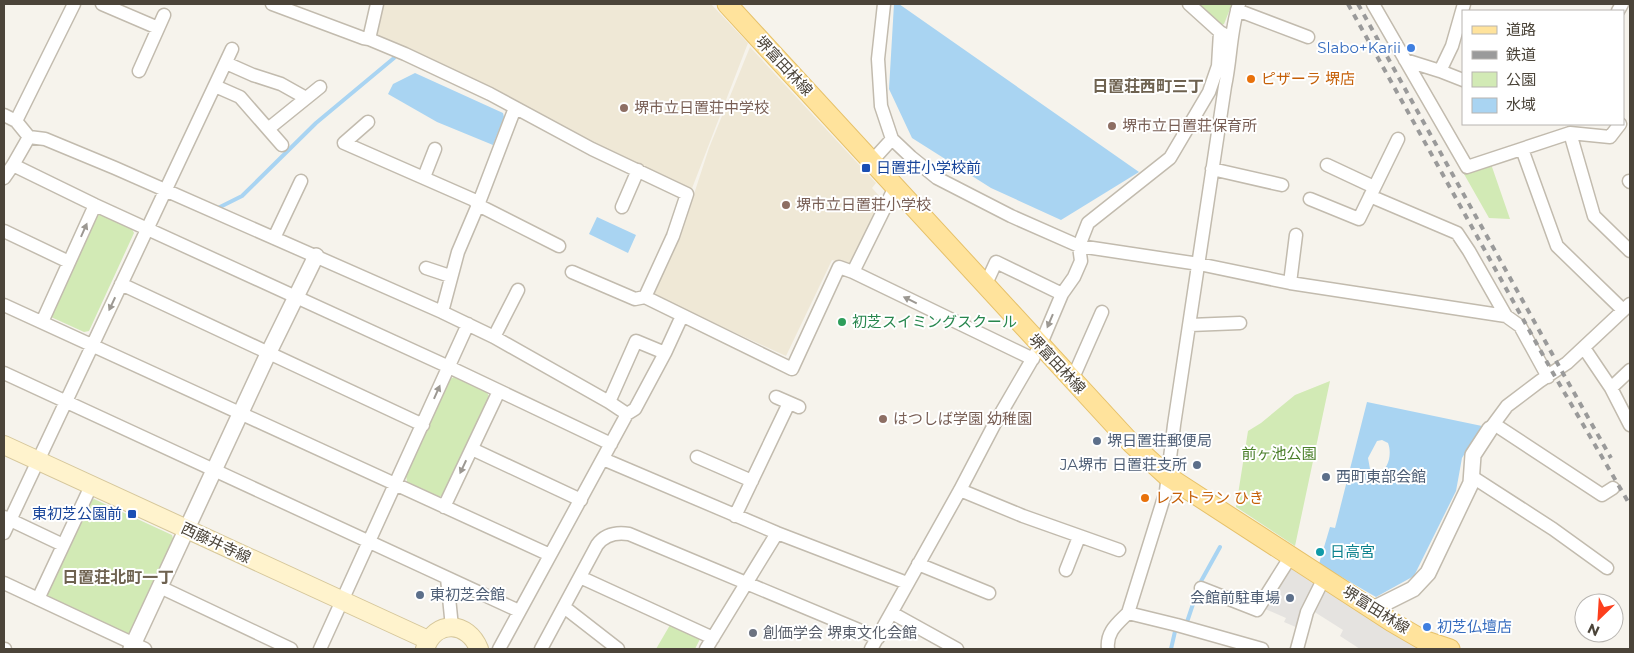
<svg xmlns="http://www.w3.org/2000/svg" width="1634" height="653" viewBox="0 0 1634 653" font-family="Montserrat,'Noto Sans JP',sans-serif">
<rect width="100%" height="100%" fill="#f6f3ec"/>
<!-- education -->
<path fill="#efe8d6" d="M383,4H711L748,43L691,191L378,36L376,31Z
M750,47L876,183L872,188L884,201L851,265L832,260L786,356L653,295L652,292L679,240L709,148Z"/>
<!-- green -->
<path fill="#d2eab5" d="M1196,4H1232L1224,24L1219,26Z
M1491,164L1510,219L1489,218L1464,174Z
M100,213L132,229L134,233L89,331L84,332L51,317L95,214Z
M454,377L487,392L489,397L443,495L439,497L407,482L406,476L450,379Z
M1330,381L1295,546L1236,507L1248,431L1261,423L1295,395Z
M94,499L172,535L174,542L132,632L126,635L46,597L45,593L88,502Z
M670,625L700,639L695,649H656Z"/>
<!-- parking -->
<path fill="#e5e3e0" d="M1291,567L1316,583L1298,628L1284,622L1286,618L1263,608Z
M1322,591H1329L1416,646L1414,649H1360L1340,636L1343,630L1313,611Z"/>
<!-- water -->
<path fill="#a9d4f2" fill-rule="evenodd" d="M894,4H899L1139,172L1061,220L991,188L912,138L889,89Z
M415,73L503,113L504,117L493,145L437,122L388,94L393,84Z
M597,217L636,235L628,253L589,234Z
M1367,402L1482,426L1462,458L1456,491L1414,576L1376,597L1319,564L1330,527L1335,528ZM1382,440L1388,443C1393,455 1387,480 1370,469L1368,458L1377,441Z"/>
<g fill="none" stroke-linecap="round" stroke-linejoin="round">
<!-- stream -->
<path stroke="#a9d4f2" stroke-width="4" d="M218,208L242,196L316,123L394,58
M1184,623L1187,622L1200,583L1220,547
M1171,649L1176,627"/>
<defs>
<path id="minor" d="M102,4L158,28
M272,4L363,38L369,39
M377,4L369,39L405,54L490,94L592,149L687,194L673,236L645,297L792,369L839,267L853,272L895,187
M884,4L878,59L881,106L892,139L911,157L937,178L1011,216L1079,246L1199,264L1290,283L1506,316L1520,326L1548,377
M1189,4L1220,32L1227,36
M1373,4L1467,167L1570,133L1610,137L1620,124
M1237,10L1308,37
M1618,11L1622,4
M1405,60L1440,71L1452,46L1464,4
M226,63L253,75L281,84L306,98
M139,71L164,15
M1440,71L1463,80
M215,86L240,97L282,145
M4,115L16,121L29,137L13,165L4,178
M16,121L74,4
M368,122L344,143L474,200L478,205L559,246
M268,129L320,87
M1570,133L1594,216L1630,251
M29,137L45,139L115,168L442,312L494,337L609,402L627,414
M1522,149L1557,246L1623,310
M872,161L892,139
M13,165L95,205L449,367L611,444
M1327,165L1374,187
M1212,169L1282,185
M424,177L435,149
M1629,181L1630,182
M1370,196L1457,233L1469,251L1506,316
M1310,199L1359,219L1398,139
M622,207L638,170
M4,231L69,262
M274,238L301,181
M426,268L450,276
M572,272L635,299L645,297
M853,272L1033,359
M1290,283L1296,235
M121,284L423,425
M985,286L996,262L1062,294
M4,305L550,555
M442,312L458,252L478,205L515,108
M42,322L95,205
M1190,325L1240,323
M494,337L518,290
M1584,348L1611,388L1630,425
M4,373L519,611
M1072,380L1102,312
M1611,388L1630,370
M776,397L799,407
M609,402L636,341L665,353
M1494,424L1602,495L1613,488
M1490,429L1507,406L1540,381L1567,363L1630,304
M472,449L581,500
M697,457L752,481
M603,459L777,533L907,583
M1471,476L1553,529L1607,568
M960,490L1023,516L1119,550
M444,507L499,391
M735,516L789,403
M4,517L63,545
M4,533L232,49
M918,564L989,593
M1066,570L1079,537
M580,577L713,638
M447,578L452,627
M4,583L145,649
M160,587L291,649
M1201,588L1257,610L1291,556
M38,599L91,486
M564,607L618,649
M892,613L957,649
M1128,613L1177,625L1262,649
M4,649H5
M320,649L468,324
M499,649L627,414L635,409L665,353L682,316
M541,649L597,545C605,534 616,532 629,534L878,638
M706,649L777,533
M871,649L960,490L994,425L1040,346L1062,294L1074,277L1081,261L1079,246L1088,223L1170,158L1209,92L1218,66L1220,32
M1108,649C1106,632 1117,624 1128,613L1166,491L1174,425L1225,86C1231,59 1230,31 1239,4
M1297,649L1307,612L1324,578"/>
<path id="tertiary" d="M1373,609L1413,589L1428,573L1471,483L1473,455L1490,429
M131,649L268,354L316,256"/>
<path id="secondary" d="M4,445L428,640
M425,649C435,619 468,621 479,649"/>
<path id="primary" d="M727,4L1131,443L1167,476L1392,622L1423,640L1450,649"/>
</defs>
<!-- minor casing -->
<use href="#minor" stroke="#c2bbae" stroke-width="15"/>
<!-- tertiary casing -->
<use href="#tertiary" stroke="#c2bbae" stroke-width="18"/>
<!-- secondary casing -->
<use href="#secondary" stroke="#d6c79b" stroke-width="20"/>
<!-- primary casing -->
<use href="#primary" stroke="#e6c16a" stroke-width="21"/>
<!-- minor -->
<use href="#minor" stroke="#fff" stroke-width="12"/>
<!-- tertiary -->
<use href="#tertiary" stroke="#fff" stroke-width="15"/>
<!-- secondary -->
<use href="#secondary" stroke="#fff3cd" stroke-width="18"/>
<!-- primary -->
<use href="#primary" stroke="#ffe39c" stroke-width="19"/>
<!-- rail -->
<path stroke="#9a9a9a" stroke-width="4" stroke-dasharray="6 6" stroke-linecap="butt" d="M1348,4L1553,373L1630,505
M1358,4L1560,368L1611,458"/>
</g>
<!-- one-way arrows -->
<defs><path id="oneway-solid" d="M-6-.8H1V-3.2L6.5 0L1 3.2V.8H-6Z" transform="scale(1.25)"/></defs>
<g fill="#9c9892">
<use href="#oneway-solid" transform="translate(84 230) rotate(-66)"/>
<use href="#oneway-solid" transform="translate(910 300) rotate(-154)"/>
<use href="#oneway-solid" transform="translate(112 304) rotate(115)"/>
<use href="#oneway-solid" transform="translate(1050 321) rotate(113)"/>
<use href="#oneway-solid" transform="translate(437 392) rotate(-66)"/>
<use href="#oneway-solid" transform="translate(463 467) rotate(115)"/>
</g>
<!-- markers -->
<g fill="#3f7fe0" stroke="#fff" stroke-width="2">
<circle cx="1411" cy="48" r="5"/>
<circle cx="1427" cy="627" r="5"/>
</g>
<g fill="#e8710a" stroke="#fff" stroke-width="2">
<circle cx="1251" cy="79" r="5"/>
<circle cx="1145" cy="498" r="5"/>
</g>
<g fill="#8d6e63" stroke="#fff" stroke-width="2">
<circle cx="624" cy="108" r="5"/>
<circle cx="1112" cy="126" r="5"/>
<circle cx="786" cy="205" r="5"/>
<circle cx="883" cy="419" r="5"/>
</g>
<g fill="#1a4fb4" stroke="#fff" stroke-width="2">
<rect x="861" y="163" width="10" height="10" rx="2.5"/>
<rect x="127" y="509" width="10" height="10" rx="2.5"/>
</g>
<circle fill="#2e9e5b" stroke="#fff" stroke-width="2" cx="842" cy="322" r="5"/>
<g fill="#5c6f8a" stroke="#fff" stroke-width="2">
<circle cx="1097" cy="441" r="5"/>
<circle cx="1197" cy="465" r="5"/>
<circle cx="1326" cy="477" r="5"/>
<circle cx="420" cy="595" r="5"/>
<circle cx="1290" cy="598" r="5"/>
</g>
<circle fill="#0f9aa8" stroke="#fff" stroke-width="2" cx="1320" cy="552" r="5"/>
<circle fill="#6b7280" stroke="#fff" stroke-width="2" cx="753" cy="633" r="5"/>
<g text-anchor="middle" stroke-width="4" stroke-linejoin="round" paint-order="stroke">
<!-- shop labels -->
<g font-size="15" fill="#366cbe" stroke="#fff" text-anchor="end">
<text x="1401" y="53">Slabo+Karii</text>
<text x="1437" y="632" text-anchor="start">初芝仏壇店</text>
</g>
<!-- street labels -->
<g font-size="15" fill="#4b4439" stroke="#fff">
<text transform="translate(784 66) rotate(47)" y="5">堺富田林線</text>
<text transform="translate(1057 364) rotate(47)" y="5">堺富田林線</text>
<text transform="translate(216 543) rotate(25)" y="5">西藤井寺線</text>
<text transform="translate(1376 610) rotate(32)" y="5">堺富田林線</text>
</g>
<!-- food labels -->
<g font-size="15" fill="#c56008" stroke="#fff" text-anchor="start">
<text x="1261" y="84">ピザーラ 堺店</text>
<text x="1155" y="503">レストラン ひき</text>
</g>
<!-- education labels -->
<g font-size="15" fill="#785e54" stroke="#fff" text-anchor="start">
<text x="634" y="113">堺市立日置荘中学校</text>
<text x="1122" y="131">堺市立日置荘保育所</text>
<text x="796" y="210">堺市立日置荘小学校</text>
<text x="893" y="424">はつしば学園 幼稚園</text>
</g>
<!-- transit labels -->
<g font-size="15" fill="#164399" stroke="#fff" text-anchor="start">
<text x="876" y="173">日置荘小学校前</text>
<text x="122" y="519" text-anchor="end">東初芝公園前</text>
</g>
<!-- leisure labels -->
<g font-size="15" fill="#27864d" stroke="#fff" text-anchor="start">
<text x="852" y="327">初芝スイミングスクール</text>
</g>
<!-- service labels -->
<g font-size="15" fill="#4e5e75" stroke="#fff" text-anchor="start">
<text x="1107" y="446">堺日置荘郵便局</text>
<text x="1187" y="470" text-anchor="end">JA堺市 日置荘支所</text>
<text x="1336" y="482">西町東部会館</text>
<text x="430" y="600">東初芝会館</text>
<text x="1280" y="603" text-anchor="end">会館前駐車場</text>
</g>
<!-- park labels -->
<g font-size="15" fill="#4a7f2a" stroke="#fff">
<text x="1279" y="459">前ヶ池公園</text>
</g>
<!-- culture labels -->
<g font-size="15" fill="#0d838f" stroke="#fff" text-anchor="start">
<text x="1330" y="557">日高宮</text>
</g>
<!-- worship labels -->
<g font-size="15" fill="#5b616d" stroke="#fff" text-anchor="start">
<text x="763" y="638">創価学会 堺東文化会館</text>
</g>
<!-- neighbourhood labels -->
<g font-size="16" font-weight="bold" fill="#6e6250" stroke="#fff">
<text x="1148" y="92">日置荘西町三丁</text>
<text x="118" y="583">日置荘北町一丁</text>
</g>
</g>
<!-- border -->
<rect width="1634" height="653" fill="none" stroke="#4b4439" stroke-width="10"/>
<!-- legend -->
<rect x="1462" y="10" width="162" height="115" fill="#ffffff" stroke="#b7b4b0"/>
<rect x="1472" y="26" width="25" height="8" fill="#ffe39c" stroke="#b7b4b0"/>
<text x="1506" y="35" font-size="15" fill="#4b4439">道路</text>
<rect x="1472" y="51" width="25" height="8" fill="#9a9a9a" stroke="#b7b4b0"/>
<text x="1506" y="60" font-size="15" fill="#4b4439">鉄道</text>
<rect x="1472" y="72" width="25" height="15" fill="#d2eab5" stroke="#b7b4b0"/>
<text x="1506" y="85" font-size="15" fill="#4b4439">公園</text>
<rect x="1472" y="98" width="25" height="15" fill="#a9d4f2" stroke="#b7b4b0"/>
<text x="1506" y="110" font-size="15" fill="#4b4439">水域</text>
<!-- north arrow -->
<g transform="translate(1599 618) rotate(205)"><circle r="24" fill="#ffffff" stroke="#b7b4b0"/>
<path d="M0-4L9 19L0 12L-9 19Z" fill="#fc3f1d"/>
<text y="-8" font-size="14" font-weight="bold" text-anchor="middle" fill="#4b4439">N</text>
</g>
</svg>
